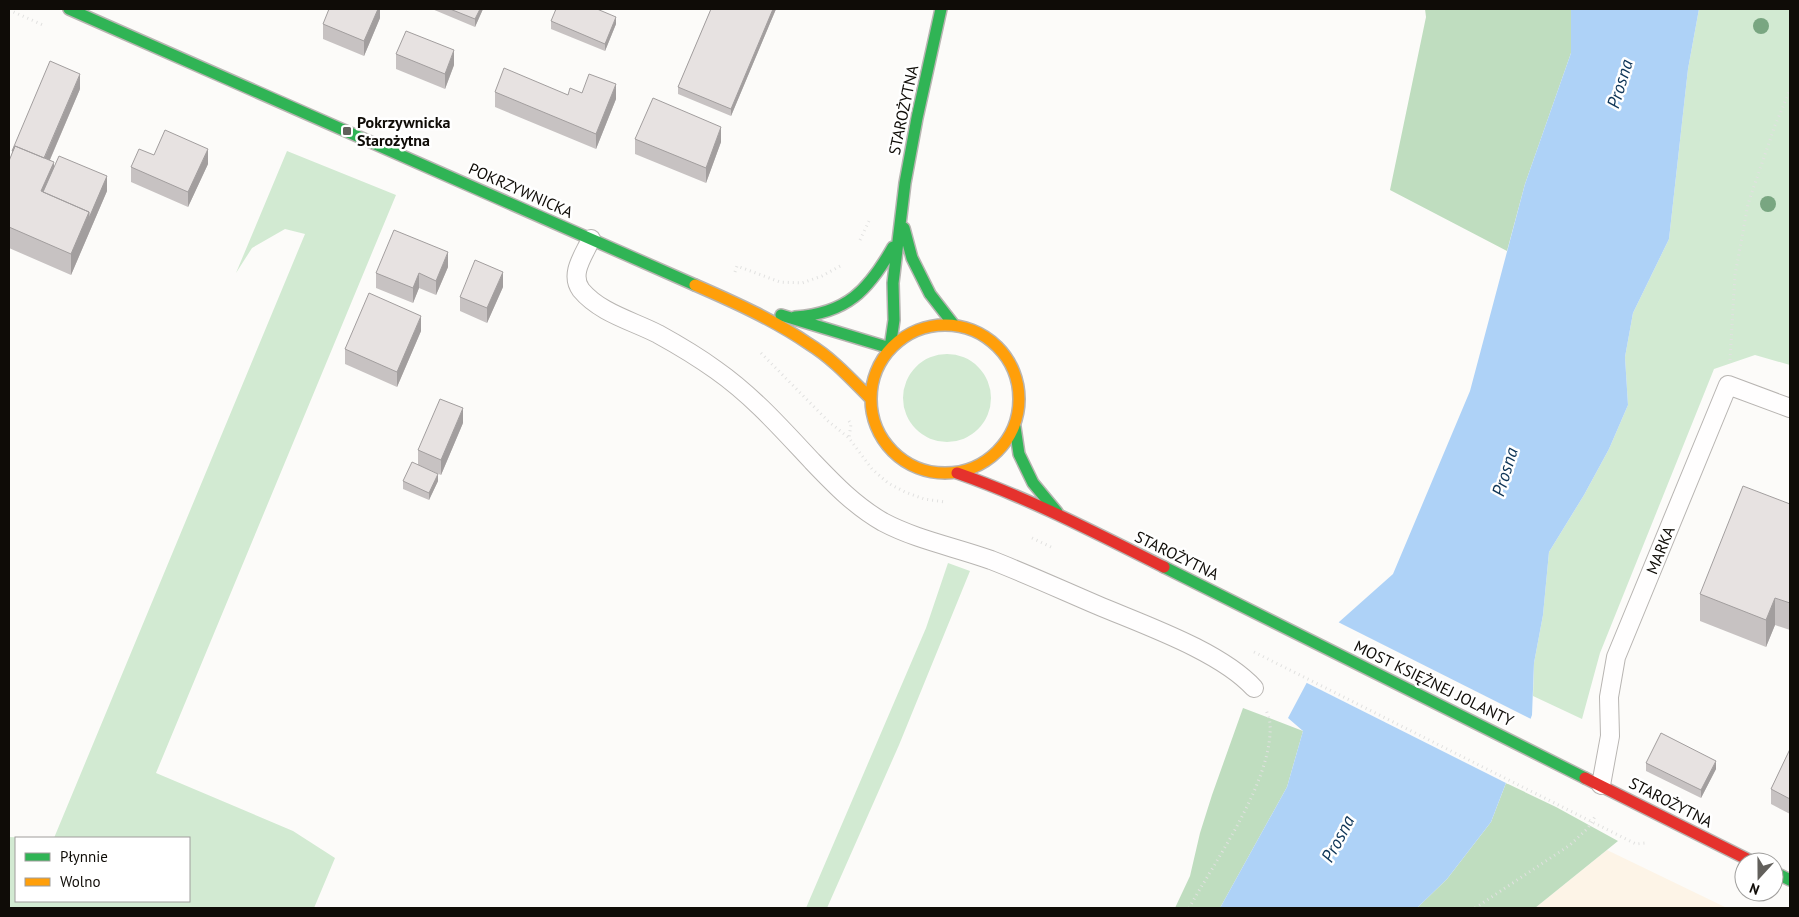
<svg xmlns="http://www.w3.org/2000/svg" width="1799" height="917" viewBox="0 0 1799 917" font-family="'PT Sans',sans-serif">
<rect width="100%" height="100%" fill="#fcfbf9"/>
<!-- built -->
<path fill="#fdf4e7" d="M1607,850L1727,908H1535Z"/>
<!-- green -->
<path fill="#d2ead2" d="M1699,9H1790V365L1755,355L1714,369L1600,653L1582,719L1533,696L1534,663L1543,615L1549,552L1584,495L1609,449L1628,405L1625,357L1633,313L1669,239L1688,69Z
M287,151L396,195L156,773L293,831L335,858L314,908H9V837L33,838H16V901H189V838H54L305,234L285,229L252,248L236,273Z
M903 398a44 44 0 1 1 88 0a44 44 0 1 1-88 0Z
M948,563L970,571L899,745L827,908H806L926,628Z"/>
<!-- forest -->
<path fill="#bfddbf" d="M1425,9H1571V53L1525,184L1507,251L1390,190L1426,17Z
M1243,708L1303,731L1287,787L1220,908H1175L1190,876L1200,833L1212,795Z
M1506,783L1556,807L1618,841L1535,908H1417L1447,879L1491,822Z"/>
<!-- water -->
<path fill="#aed2f7" d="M1571,9H1699L1688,69L1669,239L1633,313L1625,357L1628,405L1609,449L1584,495L1549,552L1543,615L1534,663L1532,715L1491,822L1447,879L1417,908H1220L1287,787L1303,731L1288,718L1339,622L1393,574L1470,391L1525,184L1571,53Z"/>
<!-- pier -->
<path fill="#fcfbf9" d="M1336,621L1533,720L1508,784L1305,682Z"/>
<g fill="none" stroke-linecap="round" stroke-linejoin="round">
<defs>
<path id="lane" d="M591,239C584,255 569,274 581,290C600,313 633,321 658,334C678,345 698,357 716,370C753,396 782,429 812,461C834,484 855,506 883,522C917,540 955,547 991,560C1027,574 1062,590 1097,605C1144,625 1220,651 1254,688
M1601,785L1610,736L1609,697L1616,657L1728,385L1790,408"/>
<path id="fast" d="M69,9L695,285
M904,228L912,258L930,294L954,325
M781,315L890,348
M795,317C847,313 868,291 893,247
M890,348L894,320L893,283L905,183L917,118L941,9
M1015,427L1019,454L1033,483L1057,512
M1164,567L1585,778
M1774,872L1790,880"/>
<path id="slow" d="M695,285C734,302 774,320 809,344C832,358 851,379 870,398
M871 399a74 74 0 1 1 148 0a74 74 0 1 1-148 0Z"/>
<path id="jam" d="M957,473C1029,498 1096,533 1164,567
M1585,778L1753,862"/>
</defs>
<!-- lane casing -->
<use href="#lane" stroke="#b8b5b2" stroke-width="20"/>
<!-- fast casing -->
<use href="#fast" stroke="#b8b5b2" stroke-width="14"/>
<!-- slow casing -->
<use href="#slow" stroke="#b8b5b2" stroke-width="14"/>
<!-- jam casing -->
<use href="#jam" stroke="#b8b5b2" stroke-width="14"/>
<!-- path -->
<path stroke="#e1e1e0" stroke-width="3" stroke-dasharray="1 4" stroke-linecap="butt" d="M9,10L43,25
M860,240L869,221
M735,272L737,266L780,282L802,283L822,276L842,265
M761,353L828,421L849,438L872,469L888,483L905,492L924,499L945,502
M1730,360L1735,275L1748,204L1774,128L1790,90
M849,421L851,424L849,438
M1032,538L1051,547
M1254,652L1636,844L1645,843
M1189,908C1215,861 1274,779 1270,723C1269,718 1267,713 1266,709
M1475,908L1570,845L1588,828L1596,815"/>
<!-- lane -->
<use href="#lane" stroke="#fffefe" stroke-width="18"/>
<!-- fast -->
<use href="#fast" stroke="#30b455" stroke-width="11"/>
<!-- slow -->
<use href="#slow" stroke="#ff9f0a" stroke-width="11"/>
<!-- jam -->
<use href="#jam" stroke="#e5322d" stroke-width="11"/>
</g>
<!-- trees -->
<g fill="#79a681">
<circle cx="1761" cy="26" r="8"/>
<circle cx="1768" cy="204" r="8"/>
</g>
<!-- wall -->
<path fill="#c7c2c2" d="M380,9V18L364,56L323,39V24Z
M432,9H483L475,27Z
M711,9H776L731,116L678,94V87Z
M551,21L616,24L605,51L551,29Z
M396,54L454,65L445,89L396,69Z
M80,89L50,160L54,168L107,191L71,275L9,248V161L12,153V151Z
M495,92L568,95L582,93L616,99L596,149L495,107Z
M635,139L721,142L706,183L635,154Z
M154,155L208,164L188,207L131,182V167Z
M448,267L436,295L419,288L413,303L376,288V273Z
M503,287L487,323L460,311V297Z
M421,331L397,387L345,364V349Z
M463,423L441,475L418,465V450Z
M403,481H438L429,500L403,489Z
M1790,504V630L1775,625L1766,647L1700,621V594Z
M1790,749V814L1771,804V789Z
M1646,763L1716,769L1701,798L1646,771Z"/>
<!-- shaded-wall -->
<path fill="#a29e9e" d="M378,9H380V18L364,56V41Z
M480,9H483L475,27V19Z
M773,9H776L731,116V109Z
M616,17V24L605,51V44Z
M454,50V65L445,89V74Z
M80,74V89L42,178V164Z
M616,84V99L596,149V134Z
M721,127V142L706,183V168Z
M208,149V164L188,207V192Z
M54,162V183L46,200L41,191Z
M107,176V191L71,275V254L89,212Z
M448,252V267L436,295V281Z
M503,272V287L487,323V308Z
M419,273V288L413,303V288Z
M421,316V331L397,387V372Z
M463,408V423L441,475V460Z
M438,474V481L429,500V493Z
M1775,598V625L1766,647V620Z
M1716,761V769L1701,798V790Z"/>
<!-- building -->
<path fill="#e7e2e1" stroke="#a29e9e" d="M329,9H378L364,41L323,24Z
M450,9H480L475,19Z
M556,9H597L616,17L605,44L551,21Z
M711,9H773L731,109L678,87Z
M406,31L454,50L445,74L396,54Z
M50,61L80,74L44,158L15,146L13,151H12Z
M504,68L568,95L570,88L582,93L589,74L616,84L596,134L495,92Z
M653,98L721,127L706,168L635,139Z
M165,130L208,149L188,192L131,167L139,149L154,155Z
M15,146L54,162L41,191L89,212L71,254L9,227V161Z
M59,156L107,176L89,218V212L43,192Z
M394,230L448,252L436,281L419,273L413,288L376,273Z
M475,260L503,272L487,308L460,297Z
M369,293L421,316L397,372L345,349Z
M440,399L463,408L441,460L418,450Z
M412,462L438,474L429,493L403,481Z
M1743,486L1790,504V603L1775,598L1766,620L1700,594Z
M1661,733L1716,761L1701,790L1646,763Z
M1790,749V799L1771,789Z"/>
<!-- markers -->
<rect fill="#62605c" stroke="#fff" stroke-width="2" x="342" y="126" width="10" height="10" rx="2.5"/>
<g text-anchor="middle" stroke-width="5" stroke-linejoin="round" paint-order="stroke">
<!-- street labels -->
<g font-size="16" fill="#0f0c07" stroke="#fff">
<text transform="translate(903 110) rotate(-78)" y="6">STAROŻYTNA</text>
<text transform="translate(521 190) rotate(24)" y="6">POKRZYWNICKA</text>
<text transform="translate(1660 550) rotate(-68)" y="6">MARKA</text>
<text transform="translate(1177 555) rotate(26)" y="6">STAROŻYTNA</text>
<text transform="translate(1434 683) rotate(26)" y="6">MOST KSIĘŻNEJ JOLANTY</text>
<text transform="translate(1671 802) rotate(27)" y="6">STAROŻYTNA</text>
</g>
<!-- poi labels -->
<g font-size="16" font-weight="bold" fill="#0f0c07" stroke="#fff" text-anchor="start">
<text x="357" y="128">Pokrzywnicka<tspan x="357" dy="18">Starożytna</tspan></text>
</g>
<!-- water labels -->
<g font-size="18" font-style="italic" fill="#0e3557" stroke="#fff">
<text transform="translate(1620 84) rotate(-73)" y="6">Prosna</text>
<text transform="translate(1505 472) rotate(-73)" y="6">Prosna</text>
<text transform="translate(1338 839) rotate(-62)" y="6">Prosna</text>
</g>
</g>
<!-- border -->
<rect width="1799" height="917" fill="none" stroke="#0f0c07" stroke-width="20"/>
<!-- legend -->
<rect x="15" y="837" width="175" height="65" fill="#ffffff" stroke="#9f9e9c"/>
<rect x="25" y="853" width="25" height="8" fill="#30b455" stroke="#9f9e9c"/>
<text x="60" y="862" font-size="15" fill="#0f0c07">Płynnie</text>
<rect x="25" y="878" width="25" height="8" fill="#ff9f0a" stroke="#9f9e9c"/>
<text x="60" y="887" font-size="15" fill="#0f0c07">Wolno</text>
<!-- north arrow -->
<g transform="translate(1759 877) rotate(201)"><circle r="24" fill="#ffffff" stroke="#9f9e9c"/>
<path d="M0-4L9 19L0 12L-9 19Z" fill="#62605c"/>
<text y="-8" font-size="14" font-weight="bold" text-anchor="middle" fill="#0f0c07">N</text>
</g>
</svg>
